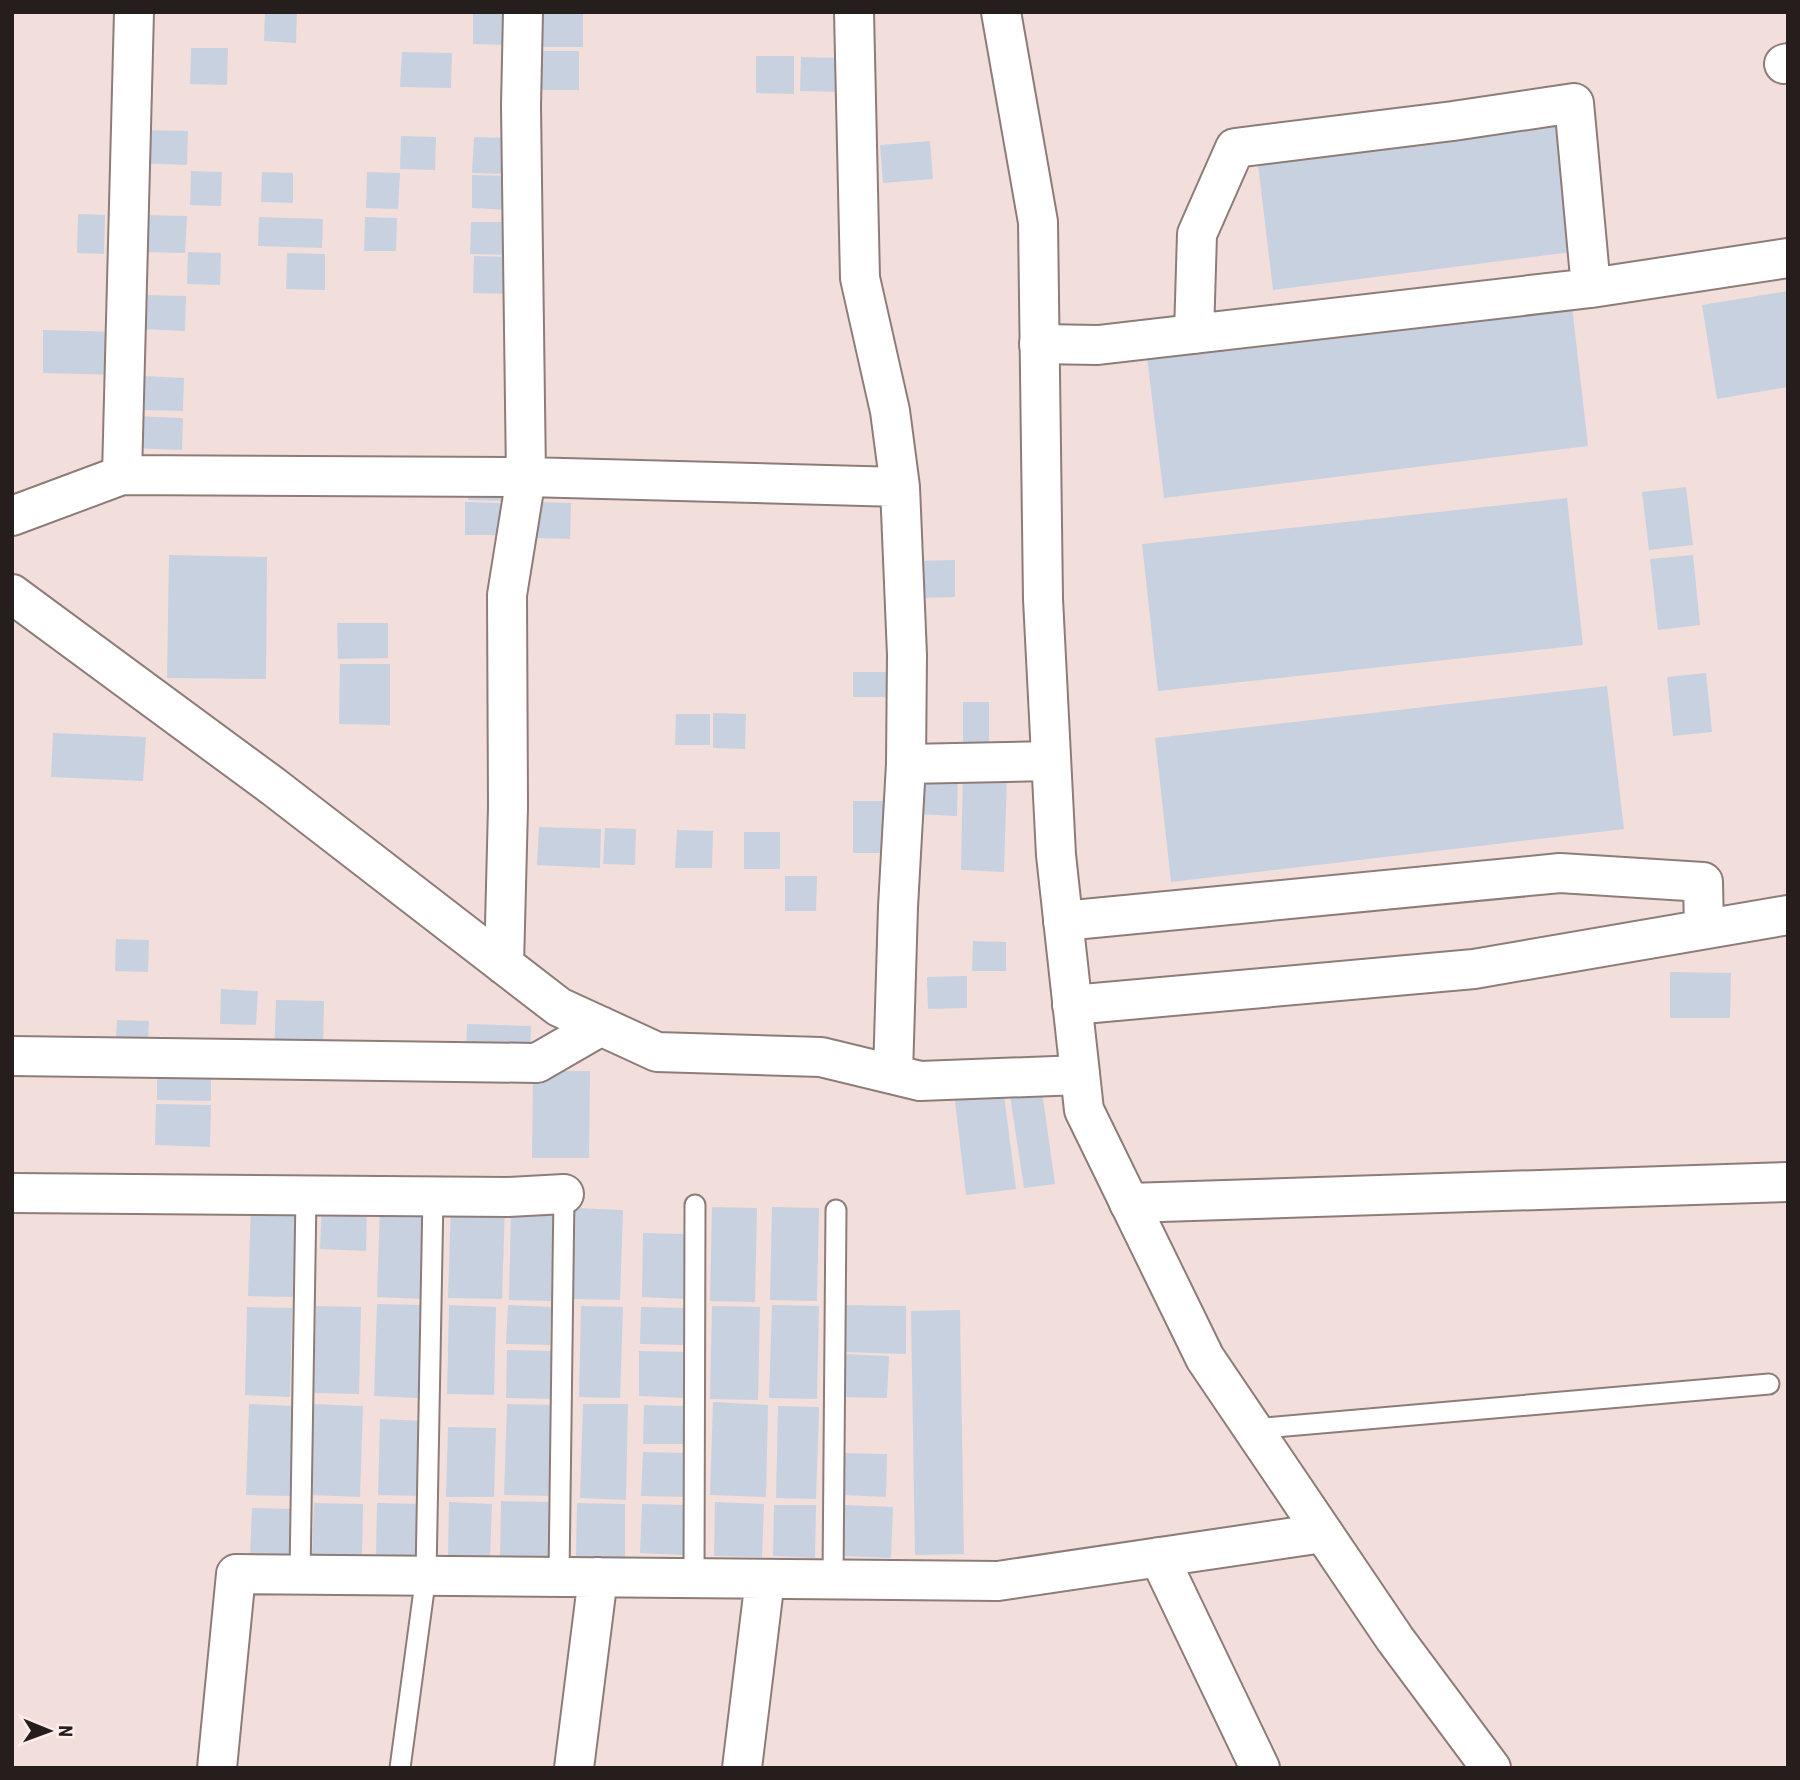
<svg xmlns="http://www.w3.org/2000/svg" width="1800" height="1780" viewBox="0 0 1800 1780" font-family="'Roboto Condensed',sans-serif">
<rect width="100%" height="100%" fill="#f2dfdb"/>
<!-- building -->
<path fill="#c8d1df" d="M265,12H297L296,43L264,41Z
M473,12H515L513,45L473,44Z
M538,12H583V47H538Z
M191,48H228L227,85L190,84Z
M536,51H579V90H536Z
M402,52L452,53L451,88L400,87Z
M756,56H794V94L756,93Z
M801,57L843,58V92L800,91Z
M1555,119L1572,252L1273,290L1257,156Z
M135,130L188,131L187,165L134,163Z
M401,136L436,137L435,170L400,169Z
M474,137L511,138V174L472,173Z
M930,141L933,179L883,183L880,145Z
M191,171L222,172L221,206L190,205Z
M262,172L293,173V203L261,202Z
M367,172L400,173L398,209L366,208Z
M472,175L511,176L509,210L472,208Z
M78,214L105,215L104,254L77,253Z
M141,215L187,216L185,253L140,252Z
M259,217L323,219L322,248L258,246Z
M365,217L397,218L396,251H364Z
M471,222H509V255L470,254Z
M188,252L221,253L220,285L187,284Z
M287,253L325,254V290L286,289Z
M474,256L511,257L510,294L473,293Z
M1788,291V387L1717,399L1702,305Z
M143,295L186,296L185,331L141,329Z
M1572,306L1588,446L1164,498L1147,357Z
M43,330L121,332L119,375L43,373Z
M143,376L184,378L183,411L142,410Z
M132,416L183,418L182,450L131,448Z
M468,484H509L507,501L468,500Z
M1686,487L1693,545L1649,550L1642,492Z
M1567,498L1583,645L1158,691L1142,544Z
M465,502L500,503V535H465Z
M536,502L571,503L570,539L536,538Z
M169,555L267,557L266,679L167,678Z
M1693,555L1700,625L1658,630L1650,559Z
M955,560V597L920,598L919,561Z
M337,623H388V658L338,659Z
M340,664H390V725L339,724Z
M853,672H902L903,697H853Z
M1706,673L1712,732L1673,736L1667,677Z
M1607,686L1624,829L1171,882L1155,738Z
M963,702H989V743H963Z
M713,713L746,714L745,749L713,748Z
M676,714H710V745H675Z
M53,733L146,737L143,781L51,777Z
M915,769L958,770L957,816L914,814Z
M963,771L1007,772L1004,872L961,870Z
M853,801H894V853H853Z
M539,827L601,829L600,868L537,865Z
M605,828L636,829L635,865L603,864Z
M677,830L713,831L712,868H675Z
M744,832H780V869H744Z
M785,876H817L816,911H785Z
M116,939L149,940L148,972L115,971Z
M973,941L1006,942V971H972Z
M1670,972L1731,973L1730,1018H1670Z
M967,976V1008L928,1009L927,977Z
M221,989L258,991L256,1025L220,1024Z
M276,1000L324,1001L323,1059L274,1058Z
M117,1020L149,1021L147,1056L115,1055Z
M467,1024L531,1026L530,1060L466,1059Z
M157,1064L211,1066V1101L157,1100Z
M533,1071H590L589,1158H532Z
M1041,1084L1055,1184L1024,1188L1009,1089Z
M1003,1087L1016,1189L966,1195L954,1093Z
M156,1104L211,1105L210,1147L155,1145Z
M251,1203L296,1204L293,1297L248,1296Z
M322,1204L367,1206L366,1251L320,1249Z
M451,1204L505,1205L502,1299L448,1298Z
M380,1205L425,1206L422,1299L377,1297Z
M511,1207L554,1208L551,1301L509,1300Z
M712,1207L757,1208L755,1302L710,1301Z
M772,1207L819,1208L817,1301L770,1300Z
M575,1208L623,1210L620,1300L573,1299Z
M643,1233L687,1234L686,1299L642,1297Z
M377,1304L421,1305L418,1398L374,1396Z
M449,1305L496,1307L494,1395L447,1394Z
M508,1305L551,1307L550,1345L506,1344Z
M772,1305L819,1306L817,1399L769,1398Z
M844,1305L906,1306V1354L842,1352Z
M316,1306L361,1307L359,1394L314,1393Z
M581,1306L623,1307L620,1398L579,1397Z
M712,1306L760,1307L758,1400L710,1399Z
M247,1307L292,1308L290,1397L245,1395Z
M641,1307L686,1308L685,1345L640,1344Z
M960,1310L964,1554L915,1555L911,1311Z
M507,1350L557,1351L556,1399L506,1398Z
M639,1351L688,1352L687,1398L639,1396Z
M843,1354L889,1356L887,1398L842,1397Z
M713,1402L768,1405L766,1497L710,1495Z
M249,1404L293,1406L290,1496L246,1495Z
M313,1404L363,1406L360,1497L311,1495Z
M507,1404L554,1405L552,1496L504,1495Z
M583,1404H628L626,1500L580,1498Z
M644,1405L686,1406L684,1444H643Z
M778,1406L819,1407L816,1499L776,1498Z
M380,1419L424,1421L421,1496L378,1495Z
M448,1427L496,1428L494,1497H446Z
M643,1452L685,1453L683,1497L641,1496Z
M844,1453L887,1454L886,1497L843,1495Z
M501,1501L554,1502L552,1560L500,1558Z
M449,1502L492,1504L490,1557L448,1556Z
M715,1502L764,1504L762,1557L714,1556Z
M314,1503L363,1504L362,1555L312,1554Z
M377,1503L422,1504L421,1555H376Z
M577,1503L625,1504V1558L576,1556Z
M642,1504L685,1505L684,1555L640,1553Z
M774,1505H816L815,1558L773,1556Z
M845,1505L893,1507L891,1558L843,1556Z
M252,1508L293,1509L291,1558L250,1557Z"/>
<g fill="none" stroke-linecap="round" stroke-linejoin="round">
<defs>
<path id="service" d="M1253,1429L1769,1384
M300,1574L306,1196
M559,1576L564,1194
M694,1578L695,1205
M833,1579L836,1210
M400,1768L426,1575L433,1196"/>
<path id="minor" d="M854,12L860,278L890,411L900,487L907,655L906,764L898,907L893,1074
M1784,64L1788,63
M1194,334L1197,234L1235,148L1453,121L1574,103L1591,288
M1039,344L1098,345L1591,288L1788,258
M122,475L134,12
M12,516L122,475L526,477L900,487
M12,594L274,787L559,1007L657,1052L821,1057L920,1081L1080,1075
M906,764L1051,761
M1063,921L1560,873L1703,882L1704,929
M504,965L508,807L507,595L526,477L521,106L523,12
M1072,1005L1474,969L1788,915
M12,1056L537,1063L601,1026
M12,1193L508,1197L564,1194
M1159,1557L1260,1768
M217,1768L236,1574L998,1581L1323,1533
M574,1768L598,1577
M742,1768L765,1579"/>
<path id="tertiary" d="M1001,12L1038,222L1043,599L1056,855L1084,1110L1205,1358L1395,1639L1491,1768"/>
<path id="secondary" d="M1129,1203L1788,1182"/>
</defs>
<!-- service casing -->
<use href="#service" stroke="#8d7c78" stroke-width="23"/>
<!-- minor casing -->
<use href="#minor" stroke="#8d7c78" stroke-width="42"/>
<!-- tertiary casing -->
<use href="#tertiary" stroke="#8d7c78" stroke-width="42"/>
<!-- secondary casing -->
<use href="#secondary" stroke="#8d7c78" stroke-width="42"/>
<!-- service -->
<use href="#service" stroke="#fff" stroke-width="19"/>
<!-- minor -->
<use href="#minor" stroke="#fff" stroke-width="38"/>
<!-- tertiary -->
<use href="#tertiary" stroke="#fff" stroke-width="38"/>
<!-- secondary -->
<use href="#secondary" stroke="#fff" stroke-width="38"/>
</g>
<!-- border -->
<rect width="1800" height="1780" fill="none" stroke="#251e1d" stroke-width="28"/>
<!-- north arrow -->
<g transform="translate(49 1731) rotate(91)" stroke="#fdedea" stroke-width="5" paint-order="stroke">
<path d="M0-5L12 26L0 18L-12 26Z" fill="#251e1d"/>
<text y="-10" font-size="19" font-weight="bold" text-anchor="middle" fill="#251e1d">N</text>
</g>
</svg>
